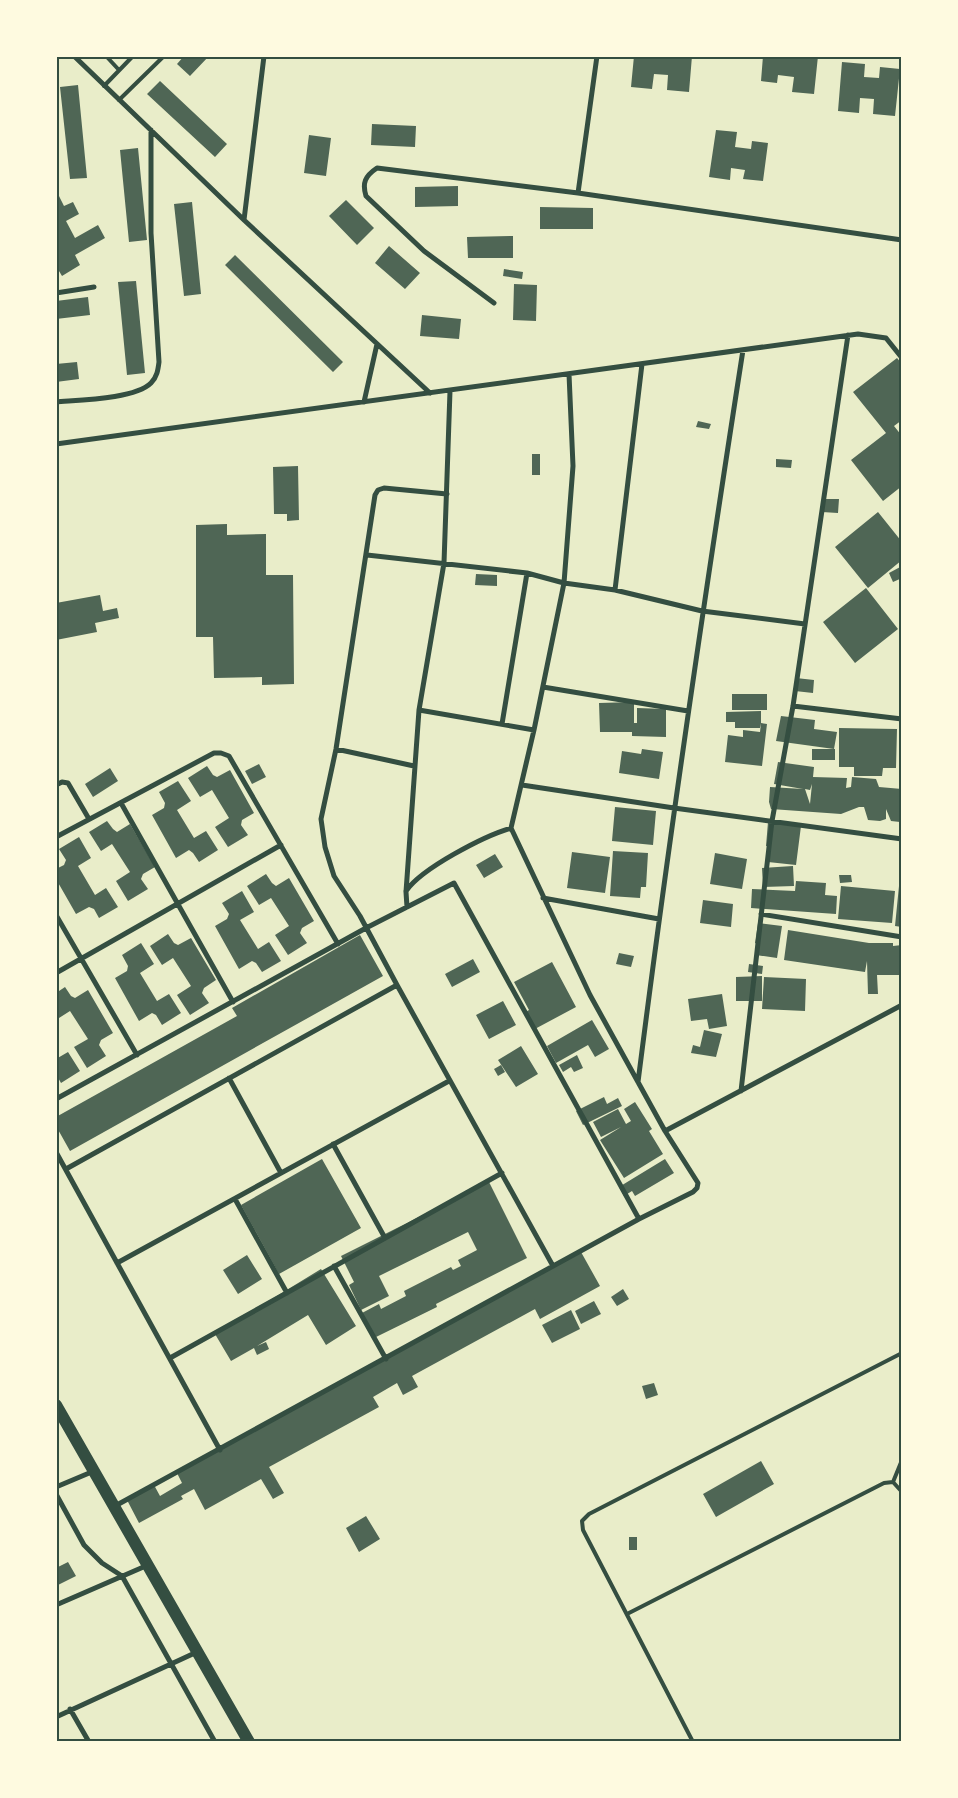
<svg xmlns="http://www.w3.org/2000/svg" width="958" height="1798" viewBox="0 0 958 1798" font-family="'Source Serif 4',serif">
<rect width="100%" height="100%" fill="#e9edc9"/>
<!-- building -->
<path fill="#4f6655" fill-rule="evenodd" d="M184,56H209L190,76L177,64Z
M634,56H692L689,92L667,90L668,75L654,74L652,89L631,87Z
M763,56H818L814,94L792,92L794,77L778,75L777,83L761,81Z
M842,62L865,64L864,77L879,78L880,67L900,69L895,116L873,114L874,99L860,98L859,113L838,111Z
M160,81L227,144L215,157L147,94Z
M78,85L87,178L70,179L60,87Z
M372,124L416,126L415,147L371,145Z
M716,130L737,132L735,147L751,149L752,141L768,143L763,181L743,179L745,170L731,168L730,180L709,177Z
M309,135L331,138L326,176L304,173Z
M138,148L147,240L129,242L120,150Z
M458,186V206L415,207V187Z
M59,196L64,206L73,202L79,214L66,221L75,238L98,225L105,238L75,255L80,265L62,276L56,266V198Z
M346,200L374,228L357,245L329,216Z
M192,202L201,294L184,296L174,204Z
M540,207L593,208V229H540Z
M513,236V258H468L467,237Z
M389,246L420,273L405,289L375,263Z
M235,255L343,362L333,372L225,265Z
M504,269L523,272L522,279L503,276Z
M136,281L145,373L127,375L118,282Z
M514,284L537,285L536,321L513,320Z
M88,297L90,315L56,319V301Z
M422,315L461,319L459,339L420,336Z
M897,358L902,364V420L894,426L902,436V486L883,501L851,460L886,433L853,392Z
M77,362L79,379L56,382V364Z
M698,421L711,424L709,429L696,427Z
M532,454H540V475H532Z
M776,459L792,460L791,468L776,467Z
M298,466L299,520L287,521V514H274L273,467Z
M822,499H839L838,513L822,512Z
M878,512L902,542V560L868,588L835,547Z
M227,524V535L266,534V575H293L294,684L262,685V677L214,678L213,637H196V525Z
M902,566V578L893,582L889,573Z
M476,574L497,575V586L475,585Z
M866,588L898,629L855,663L823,622Z
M100,595L103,611L117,608L119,618L95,623L97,632L56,640V603Z
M796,678L814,680L813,693L795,691Z
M732,694H767V710H732Z
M634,702V723H637V708L666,709V737L632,736V732H600L599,703Z
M761,711V728H735V722H726V712Z
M781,716L815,720L814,729L837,732L834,749L776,741Z
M761,723L767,724L762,766L725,762L728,735L743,737V730L760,732Z
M839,728L897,729L896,768H883L882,776H854V767H839Z
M642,749L663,752L659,779L619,773L622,751L641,754Z
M812,749H835V760H812Z
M778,762L814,767L813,777L847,778L846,788L851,787L852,777L876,779L879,787L902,789L901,827L900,822L891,821L886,809V819L880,821L868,820L864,807H859L841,814L771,809L769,802L770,787L803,789L774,784ZM812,784L810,804L805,789L810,790Z
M259,764L266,777L252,784L245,771Z
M207,766L213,775L217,777L230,770L254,813L242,820L241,825L248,835L228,847L215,827L229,818L212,790L200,797L188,778Z
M110,768L118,781L93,797L85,784Z
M178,781L191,801L177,810L194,838L206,831L218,850L199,862L193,853L189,850L176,858L152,815L164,808L165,803L159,792Z
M615,807L656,811L653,845L612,841Z
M107,821L113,829L117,832L130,824L155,867L143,874L141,879L148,889L128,901L116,881L130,872L112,844L101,851L89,832Z
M768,822L801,826L796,865L768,862L770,846H766Z
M79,837L91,858L78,866L95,895L106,888L118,907L99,918L94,909L89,907L76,914L56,879V869L64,865L66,860L59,849Z
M613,851L648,853L646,887H641L640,898L610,896Z
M572,852L610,857L605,893L567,888Z
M715,853L747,859L742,889L710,884Z
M495,854L503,867L484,878L476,865Z
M793,866L794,886L763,887L762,868Z
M266,874L272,883L276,886L289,878L314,921L302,928L300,933L307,943L288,955L275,935L289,926L271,898L259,905L247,886Z
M839,875H851L852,882L840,883Z
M796,881L826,883L825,895L837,896L836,914L751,908L752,889L795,891Z
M841,886L895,891L892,923L838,919Z
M899,886H902V927L895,926Z
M242,891L254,912L240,920L258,949L269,942L281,961L262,972L256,963L252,961L239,969L215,926L227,919L229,914L222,903Z
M703,900L733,904L731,927L700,923Z
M758,923L782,926L777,958L756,955L758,944L755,943Z
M788,930L869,943H893V946L902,945V975H877L878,994H868L867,961L865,972L784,960Z
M168,934L174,943L178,945L191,938L216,980L204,988L202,993L209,1003L190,1015L177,995L191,986L173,958L162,965L150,946Z
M360,935L383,976L70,1151L56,1126V1117L237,1016L232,1008Z
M141,943L154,964L140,973L157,1001L169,994L181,1013L162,1025L156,1015L152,1013L139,1021L115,978L127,971L128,966L122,955Z
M619,953L634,956L631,967L616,964Z
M473,959L480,972L452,987L445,974Z
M552,962L576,1007L533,1030L524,1013L529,1010L514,982Z
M749,964L763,966L762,974L748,972Z
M762,976V1001H736V977Z
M764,977L806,979L805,1011L762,1009Z
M65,987L71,996L75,998L88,990L113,1033L101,1040L99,1045L106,1056L87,1068L74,1047L88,1039L70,1011L59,1018L56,1014V993Z
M722,994L727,1026L709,1029L707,1019L691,1021L688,999Z
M503,1001L516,1025L489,1039L476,1015Z
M592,1020L609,1049L595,1057L588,1045L556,1063L547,1046Z
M704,1030L722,1034L716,1057L691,1053L693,1045L700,1047Z
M521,1046L538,1074L516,1087L498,1060Z
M68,1052L80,1071L61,1083L56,1074V1059Z
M577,1055L583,1068L574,1072L571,1067L563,1072L559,1065Z
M501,1065L505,1072L498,1076L494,1069Z
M604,1097L607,1104L618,1098L622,1106L583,1125L576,1111Z
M635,1102L652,1129L649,1131L663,1154L624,1178L600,1140L621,1127L601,1137L593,1122L618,1109L626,1124L631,1121L624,1109Z
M322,1159L361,1228L279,1274L241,1205Z
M665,1159L674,1173L635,1196L632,1191L624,1196L619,1187Z
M489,1182L527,1258L436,1304L437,1307L374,1338L362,1313L379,1304L381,1309L406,1296L404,1291L451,1267L453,1270L461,1266L458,1260L477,1250L468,1232L379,1276L389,1296L361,1310L349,1285L354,1282L341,1256Z
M581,1252L600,1286L540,1319L535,1309L412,1376L418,1387L403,1395L397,1383L373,1397L379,1407L269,1467L284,1493L273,1499L261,1479L205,1510L194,1489L181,1496L183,1499L139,1523L127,1500L154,1485L160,1496L182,1483L177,1473Z
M247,1255L262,1279L238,1294L223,1270Z
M321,1269L356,1326L326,1345L308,1315L257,1346L266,1342L269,1349L257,1355L254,1348L231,1361L215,1334Z
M623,1289L629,1299L617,1306L611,1297Z
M594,1301L601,1314L581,1324L575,1311Z
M571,1310L580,1329L552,1343L542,1325Z
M654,1383L658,1395L646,1399L642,1386Z
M761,1461L774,1484L716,1517L703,1494Z
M366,1516L380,1539L359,1552L346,1528Z
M629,1537H637V1550H629Z
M68,1562L76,1576L56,1586V1568Z"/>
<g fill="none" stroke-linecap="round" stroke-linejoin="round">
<!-- service -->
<path stroke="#344e41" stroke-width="4" d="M106,56L119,70
M104,86L133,56
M119,100L164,56
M893,1482L902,1460
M627,1614L884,1483L893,1482L902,1492
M693,1742L583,1530L582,1521L589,1514L902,1353"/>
<!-- minor -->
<path stroke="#344e41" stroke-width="5" d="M74,56L244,220L430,393
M578,193L597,56
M244,220L264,56
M56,293L94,287
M494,303L424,251L366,196C362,183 365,176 377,168L578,193L902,240
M56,402C79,400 135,399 151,383C157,377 158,370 159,362L151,233V130
M364,402L377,344
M56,444L858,334L886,338L902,358
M367,555L527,573L564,583L615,590L702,611L805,624
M615,590L642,364
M543,687L688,711
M793,706L902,719
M419,710L534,730
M502,724L527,573
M336,749L414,766
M56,785L62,782L68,783L89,819
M522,785L674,808L902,839
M121,803L233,1002
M56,837L214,753H221L229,756L338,944
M406,891C422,868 484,836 511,828
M543,898L659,919
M407,907L406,892L419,710L444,563L450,391
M761,914L902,937
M56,915L137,1055
M56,973L281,845
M397,985L360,916L334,876L325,847L321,819L336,749L375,495L378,490L384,488L447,494
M229,1078L281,1173
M638,1082C669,837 705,594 743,350
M741,1091L772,821L793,706L848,335
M56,1099L366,928L454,883L639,1219
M665,1131L902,1005
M333,1144L385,1238
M56,1152L220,1450
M66,1169L397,985L553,1266
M235,1199L287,1293
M117,1263L449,1081
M334,1266L386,1359
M170,1358L502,1173
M56,1487L94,1471
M56,1494L84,1545L102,1563L122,1576L215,1742
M115,1506L639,1219L693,1192L697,1188L698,1183L665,1131L590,995L511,828L534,730L564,583L573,466L569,374
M56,1605L148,1565
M70,1709L89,1742
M56,1717L197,1652"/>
<!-- primary -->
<path stroke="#344e41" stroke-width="12" d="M56,1405L249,1742"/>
</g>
<!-- border -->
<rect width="958" height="1798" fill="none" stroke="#fefae0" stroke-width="115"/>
<rect x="58" y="58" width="842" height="1682" fill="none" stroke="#344e41" stroke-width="2"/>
</svg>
